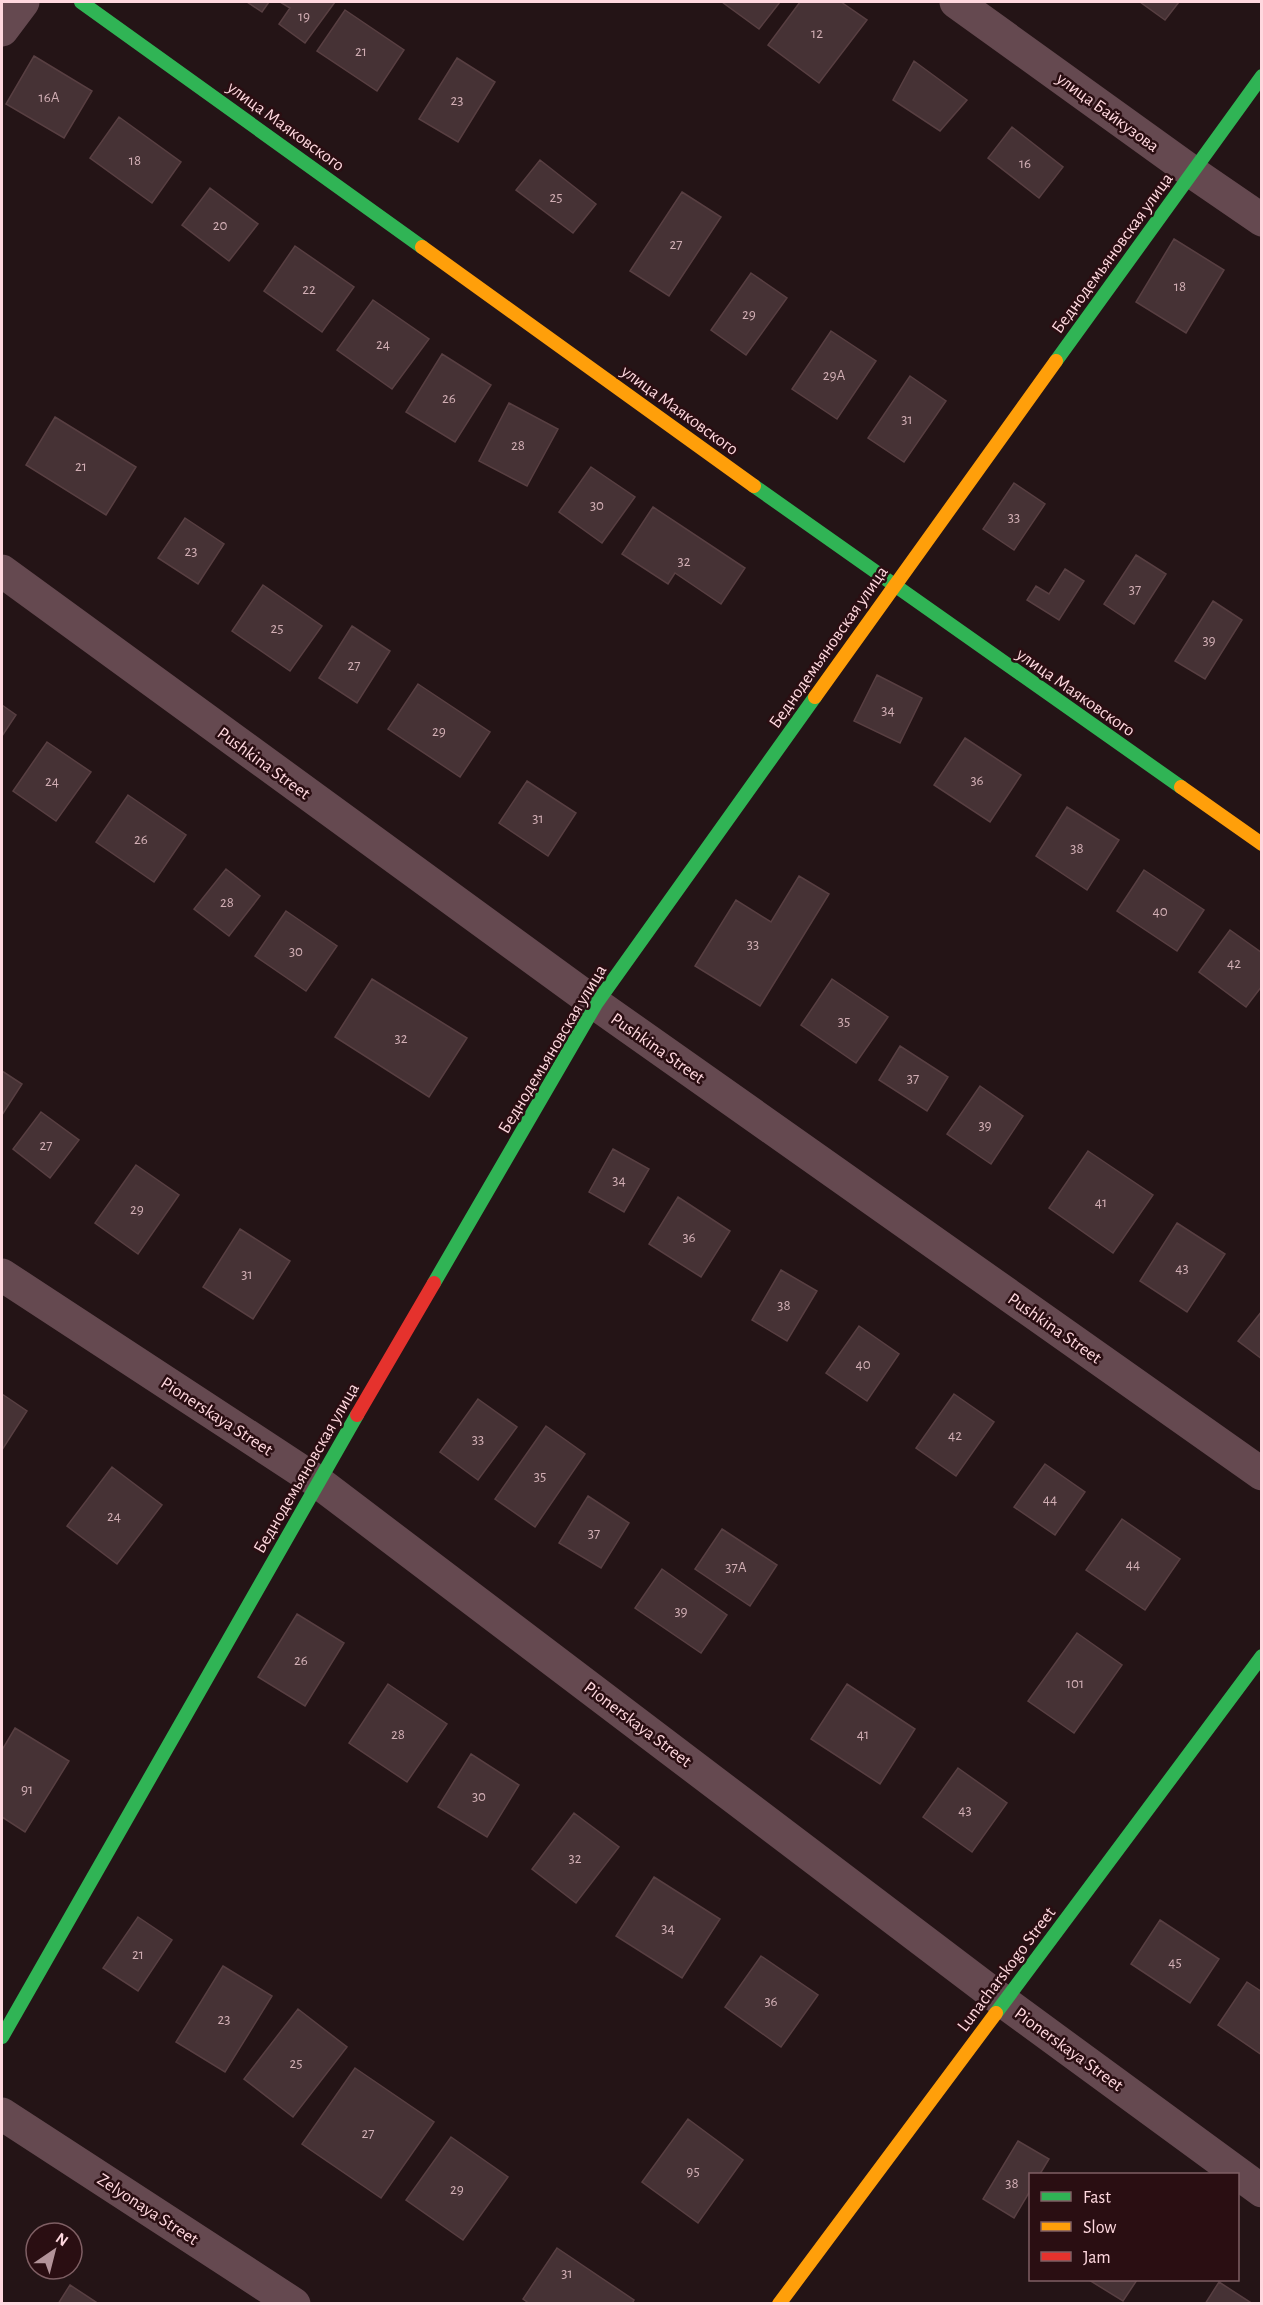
<svg xmlns="http://www.w3.org/2000/svg" width="1263" height="2305" viewBox="0 0 1263 2305" font-family="'Alegreya Sans',sans-serif">
<rect width="100%" height="100%" fill="#241416"/>
<!-- building -->
<path fill="#463235" stroke="#583f42" stroke-width="1.5" d="M247,2H269L262,12Z
M280,2H335L305,43L279,24L290,8Z
M722,2H780L759,29Z
M800,2H841L867,20L819,83L768,45Z
M1140,2H1179L1165,20Z
M345,10L404,50L377,91L317,51Z
M34,56L92,91L64,138L6,104Z
M457,58L495,82L458,142L419,119Z
M914,61L967,100L940,131L893,100Z
M119,117L181,162L152,203L90,158Z
M1012,127L1063,167L1039,198L988,158Z
M540,160L596,204L573,233L516,190Z
M210,188L258,224L229,261L182,225Z
M682,192L721,217L669,296L630,271Z
M1174,239L1224,270L1186,333L1136,302Z
M295,246L354,287L322,332L264,291Z
M751,273L787,298L746,355L711,330Z
M373,300L429,339L392,389L337,350Z
M831,331L876,361L837,419L792,389Z
M442,354L491,385L455,442L406,412Z
M910,376L946,401L904,462L868,438Z
M509,403L558,429L527,486L479,461Z
M55,417L136,467L106,515L26,465Z
M591,467L635,497L602,543L559,512Z
M1014,483L1045,504L1014,550L983,529Z
M653,507L745,568L721,604L675,573L668,584L622,554Z
M185,518L224,544L198,584L158,558Z
M1136,555L1166,574L1134,624L1104,604Z
M1065,569L1084,581L1059,620L1027,600L1036,586L1049,594Z
M263,585L322,626L290,671L232,631Z
M1213,601L1242,620L1205,679L1175,661Z
M352,626L390,651L357,703L319,678Z
M877,675L922,698L900,743L854,721Z
M418,684L490,732L460,777L388,729Z
M2,705L16,715L2,736Z
M965,738L1021,775L990,822L934,785Z
M47,742L91,772L56,821L13,791Z
M527,781L576,813L548,856L499,823Z
M128,795L186,835L154,882L96,842Z
M1067,807L1119,840L1087,890L1036,856Z
M226,869L260,896L229,936L194,909Z
M1144,870L1204,910L1177,951L1117,911Z
M799,876L829,894L760,1006L695,966L736,900L771,922Z
M286,911L337,946L306,991L255,956Z
M1230,930L1262,953V986L1246,1007L1199,972Z
M372,979L467,1038L429,1097L335,1037Z
M832,979L888,1017L856,1063L801,1025Z
M900,1046L948,1077L927,1111L879,1080Z
M2,1071L22,1084L2,1115Z
M980,1086L1023,1116L991,1164L947,1134Z
M41,1112L79,1140L50,1178L13,1149Z
M613,1149L649,1169L624,1212L589,1192Z
M1088,1151L1153,1195L1113,1253L1049,1208Z
M136,1165L179,1195L138,1254L95,1223Z
M678,1197L730,1231L701,1277L649,1244Z
M1177,1223L1225,1254L1187,1312L1140,1281Z
M240,1229L290,1261L253,1319L203,1287Z
M781,1270L817,1291L787,1341L752,1320Z
M1262,1311V1359L1238,1341Z
M859,1326L899,1354L867,1401L826,1373Z
M2,1394L27,1411L2,1450Z
M954,1394L994,1422L956,1476L916,1448Z
M478,1399L517,1427L478,1480L440,1452Z
M546,1426L585,1454L535,1527L495,1499Z
M1045,1464L1085,1492L1055,1535L1014,1507Z
M112,1467L162,1505L117,1564L67,1526Z
M588,1496L629,1523L601,1568L559,1543Z
M1122,1519L1180,1559L1145,1610L1086,1570Z
M722,1529L777,1565L750,1606L695,1569Z
M662,1569L727,1615L701,1653L635,1608Z
M297,1614L344,1643L305,1706L258,1677Z
M1077,1633L1122,1665L1074,1733L1028,1701Z
M388,1684L447,1724L407,1782L349,1743Z
M847,1684L915,1729L880,1784L811,1739Z
M15,1728L69,1761L25,1832L2,1817V1750Z
M471,1754L519,1785L487,1837L438,1807Z
M958,1768L1007,1803L972,1852L923,1817Z
M574,1813L619,1847L576,1903L532,1869Z
M654,1877L720,1919L682,1978L616,1936Z
M138,1917L172,1940L138,1991L103,1968Z
M1160,1920L1219,1959L1190,2003L1131,1964Z
M761,1956L818,1995L781,2047L725,2007Z
M223,1966L272,1996L225,2072L176,2042Z
M1247,1982L1262,1992V2055L1218,2025Z
M298,2009L347,2047L293,2117L244,2079Z
M355,2068L434,2122L381,2198L302,2144Z
M688,2119L743,2160L698,2223L642,2182Z
M451,2137L508,2177L463,2240L406,2200Z
M1018,2141L1049,2159L1040,2174H1030V2191L1014,2218L983,2199Z
M557,2248L634,2300L632,2304H530L523,2299Z
M1089,2280H1137L1123,2301Z
M1219,2282L1253,2304H1205Z
M70,2285L99,2304H58Z"/>
<g fill="none" stroke-linecap="round" stroke-linejoin="round">
<!-- street -->
<path stroke="#654950" stroke-width="33" d="M956,2L1192,172L1262,220
M2,30L23,2
M2,571L596,1004L1262,1474
M2,1275L318,1482L1004,2002L1262,2191
M2,2114L294,2304"/>
<!-- fast -->
<path stroke="#30b455" stroke-width="14" d="M81,2L422,247
M1056,361L1262,76
M754,486L1181,787
M434,1283L596,1004L815,697
M996,2013L1262,1656
M2,2037L357,1415"/>
<!-- slow -->
<path stroke="#ff9f0a" stroke-width="14" d="M422,247L754,486
M815,697L1056,361
M1181,787L1262,844
M779,2304L996,2013"/>
<!-- jam -->
<path stroke="#e5322d" stroke-width="14" d="M357,1415L434,1283"/>
</g>
<g text-anchor="middle" stroke-width="5" stroke-linejoin="round" paint-order="stroke">
<!-- number labels -->
<g font-size="15" fill="#d1aeb4">
<text x="304" y="21">19</text>
<text x="817" y="38">12</text>
<text x="361" y="56">21</text>
<text x="49" y="102">16А</text>
<text x="457" y="105">23</text>
<text x="135" y="165">18</text>
<text x="1025" y="168">16</text>
<text x="556" y="202">25</text>
<text x="220" y="230">20</text>
<text x="676" y="249">27</text>
<text x="1180" y="291">18</text>
<text x="309" y="294">22</text>
<text x="749" y="319">29</text>
<text x="383" y="349">24</text>
<text x="834" y="380">29А</text>
<text x="449" y="403">26</text>
<text x="907" y="424">31</text>
<text x="518" y="450">28</text>
<text x="81" y="471">21</text>
<text x="597" y="510">30</text>
<text x="1014" y="522">33</text>
<text x="191" y="556">23</text>
<text x="684" y="566">32</text>
<text x="1135" y="594">37</text>
<text x="277" y="633">25</text>
<text x="1209" y="645">39</text>
<text x="354" y="670">27</text>
<text x="888" y="715">34</text>
<text x="439" y="736">29</text>
<text x="977" y="785">36</text>
<text x="52" y="786">24</text>
<text x="538" y="823">31</text>
<text x="141" y="844">26</text>
<text x="1077" y="853">38</text>
<text x="227" y="907">28</text>
<text x="1160" y="916">40</text>
<text x="753" y="949">33</text>
<text x="296" y="956">30</text>
<text x="1234" y="968">42</text>
<text x="844" y="1026">35</text>
<text x="401" y="1043">32</text>
<text x="913" y="1083">37</text>
<text x="985" y="1130">39</text>
<text x="46" y="1150">27</text>
<text x="619" y="1185">34</text>
<text x="1101" y="1207">41</text>
<text x="137" y="1214">29</text>
<text x="689" y="1242">36</text>
<text x="1182" y="1273">43</text>
<text x="247" y="1279">31</text>
<text x="784" y="1310">38</text>
<text x="863" y="1369">40</text>
<text x="955" y="1440">42</text>
<text x="478" y="1444">33</text>
<text x="540" y="1481">35</text>
<text x="1050" y="1504">44</text>
<text x="114" y="1521">24</text>
<text x="594" y="1538">37</text>
<text x="1133" y="1569">44</text>
<text x="736" y="1572">37А</text>
<text x="681" y="1616">39</text>
<text x="301" y="1665">26</text>
<text x="1075" y="1688">101</text>
<text x="398" y="1739">28</text>
<text x="863" y="1739">41</text>
<text x="27" y="1794">91</text>
<text x="479" y="1801">30</text>
<text x="965" y="1815">43</text>
<text x="575" y="1863">32</text>
<text x="668" y="1933">34</text>
<text x="138" y="1959">21</text>
<text x="1175" y="1967">45</text>
<text x="771" y="2006">36</text>
<text x="224" y="2024">23</text>
<text x="296" y="2068">25</text>
<text x="368" y="2138">27</text>
<text x="693" y="2176">95</text>
<text x="1012" y="2188">38</text>
<text x="457" y="2194">29</text>
<text x="567" y="2278">31</text>
</g>
<!-- street labels -->
<g font-size="18" fill="#ffd8df" stroke="#2a0e12">
<text transform="translate(1108 112) rotate(36)" y="6">улица Байкузова</text>
<text transform="translate(286 126) rotate(36)" y="6">улица Маяковского</text>
<text transform="translate(1112 253) rotate(-54)" y="6">Беднодемьяновская улица</text>
<text transform="translate(680 410) rotate(36)" y="6">улица Маяковского</text>
<text transform="translate(828 647) rotate(-55)" y="6">Беднодемьяновская улица</text>
<text transform="translate(1076 692) rotate(35)" y="6">улица Маяковского</text>
<text transform="translate(264 763) rotate(36)" y="6">Pushkina Street</text>
<text transform="translate(658 1048) rotate(35)" y="6">Pushkina Street</text>
<text transform="translate(552 1049) rotate(-59)" y="6">Беднодемьяновская улица</text>
<text transform="translate(1055 1328) rotate(35)" y="6">Pushkina Street</text>
<text transform="translate(217 1416) rotate(33)" y="6">Pionerskaya Street</text>
<text transform="translate(306 1468) rotate(-60)" y="6">Беднодемьяновская улица</text>
<text transform="translate(638 1724) rotate(37)" y="6">Pionerskaya Street</text>
<text transform="translate(1006 1969) rotate(-53)" y="6">Lunacharskogo Street</text>
<text transform="translate(1069 2049) rotate(36)" y="6">Pionerskaya Street</text>
<text transform="translate(148 2209) rotate(33)" y="6">Zelyonaya Street</text>
</g>
</g>
<!-- border -->
<rect width="1263" height="2305" fill="none" stroke="#ffd8df" stroke-width="6"/>
<!-- legend -->
<rect x="1029" y="2173" width="210" height="108" fill="#2a0e12" stroke="#7f5f64" stroke-width="1.5"/>
<rect x="1041" y="2192" width="30" height="9" fill="#30b455" stroke="#7f5f64" stroke-width="1.5"/>
<text x="1083" y="2203" font-size="18" fill="#ffd8df">Fast</text>
<rect x="1041" y="2222" width="30" height="9" fill="#ff9f0a" stroke="#7f5f64" stroke-width="1.5"/>
<text x="1083" y="2233" font-size="18" fill="#ffd8df">Slow</text>
<rect x="1041" y="2252" width="30" height="9" fill="#e5322d" stroke="#7f5f64" stroke-width="1.5"/>
<text x="1083" y="2263" font-size="18" fill="#ffd8df">Jam</text>
<!-- north arrow -->
<g transform="translate(54 2251) rotate(35)"><circle r="28" fill="#2a0e12" stroke="#7f5f64" stroke-width="1.5"/>
<path d="M0-4.5L10 22L0 15L-10 22Z" fill="#b29399"/>
<text y="-9" font-size="16" font-weight="bold" text-anchor="middle" fill="#ffd8df">N</text>
</g>
</svg>
